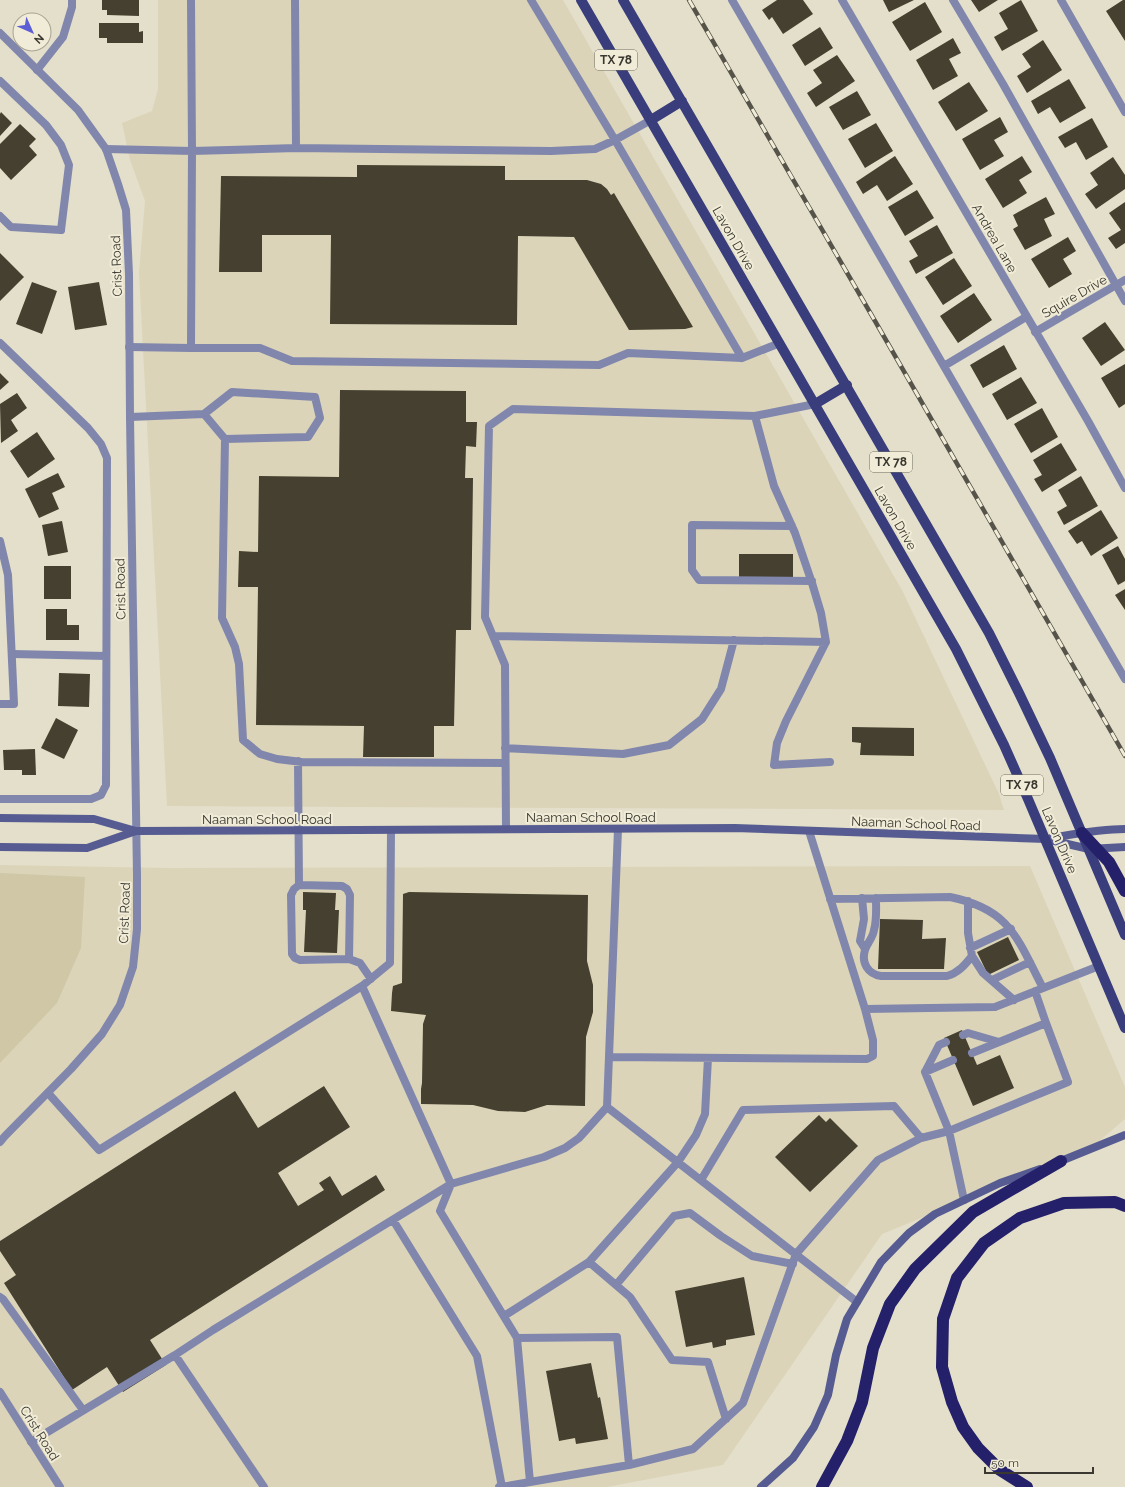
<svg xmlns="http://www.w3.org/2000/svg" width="1125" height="1487" viewBox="0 0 1125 1487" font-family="Raleway,sans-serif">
<rect width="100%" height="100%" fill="#e4dfca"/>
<!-- built -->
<path fill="#dcd4b9" d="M158,0H563L903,592L999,794L1004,810L167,806L139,273L145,201L130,160L122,123L152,111L158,89Z
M0,865L169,868L1030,866L1125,1087V1119L1090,1149L882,1234L723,1465L607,1487H0Z"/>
<!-- green -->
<path fill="#cfc7a5" d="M0,873L85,877L81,948L57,1003L0,1063Z"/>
<!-- building -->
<path fill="#45402f" d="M102,0H139V16L107,15V10H102Z
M777,0H803L813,14L783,34L772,17L769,20L762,10Z
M883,0H914L889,12Z
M971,0H998L979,12Z
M1021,0L1038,31L1002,51L994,37L1008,29L999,13Z
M1123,0H1125V41L1106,11Z
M925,2L942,32L910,51L892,22Z
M99,23H139V32L143,31V43H107V38H99Z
M820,27L833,48L805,66L792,45Z
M953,38L961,53L949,59L958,76L933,90L916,60Z
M1043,40L1062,70L1027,93L1017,76L1031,67L1022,54Z
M837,55L855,81L816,107L807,93L822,83L813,70Z
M1069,79L1086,108L1060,123L1050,107L1038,114L1031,101Z
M969,82L988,111L956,131L938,102Z
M857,91L871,115L843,130L829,107Z
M1,112L12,123L0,136V114Z
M1000,117L1008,132L994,140L1004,156L980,170L962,139Z
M1092,118L1108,147L1086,160L1076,142L1065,148L1058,137Z
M876,123L893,151L865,168L848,139Z
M20,124L36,139L29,146L37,155L11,180L0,168V144Z
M895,156L913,184L887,201L877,185L863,194L856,182Z
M1022,156L1032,172L1019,180L1027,193L1003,208L985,179Z
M1113,157L1125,175V189L1096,209L1085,194L1098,185L1090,173Z
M357,165L505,166V180H587L601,184L607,189L611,195L614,193L693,327L685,329L629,330L574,237L518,236L517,325L330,324L331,235H262V272H219L221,176L357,177Z
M917,190L934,218L905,236L888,207Z
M1046,197L1055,214L1044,219L1052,236L1025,250L1013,229L1018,226L1013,215Z
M1125,202V243L1116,249L1108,238L1121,230L1109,213Z
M937,225L953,253L916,274L909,261L918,256L909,241Z
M1068,237L1076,251L1063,259L1072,274L1049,288L1031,259Z
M0,253L24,277L0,301Z
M954,258L972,286L943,305L925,277Z
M32,282L57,291L42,334L16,324Z
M99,282L107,325L75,330L68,287Z
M974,293L992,320L958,343L940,316Z
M1105,322L1125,350L1101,366L1082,338Z
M1004,345L1017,369L983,388L970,365Z
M1125,364V404L1119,408L1101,378Z
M0,373L9,382L0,390Z
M1021,377L1037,403L1007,420L992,394Z
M340,390L466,391V422H477L476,447L466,446L465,478H473L471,630H456L454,726H434V757H363L364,726L256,725L258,587H238L239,551L258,552L259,476L339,477Z
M17,393L27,408L11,420L18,431L1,443L0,404Z
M1042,408L1058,437L1031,453L1014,424Z
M37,432L55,459L28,478L10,451Z
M1061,443L1077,470L1042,492L1034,479L1042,475L1033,460Z
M58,473L65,487L52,493L59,509L39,518L25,489Z
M1081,476L1098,506L1064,525L1057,512L1067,506L1058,490Z
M1101,510L1118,538L1091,556L1082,541L1077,544L1068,531Z
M62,521L68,552L48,556L42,525Z
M1118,546L1125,559V581L1118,585L1102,555Z
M739,554H793V578H739Z
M44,566H71V599H44Z
M1125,589V610L1115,595Z
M46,609H67V625H79V640H46Z
M59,673L90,674L89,707L58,706Z
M56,718L78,730L64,759L41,748Z
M852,727L914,728V756L860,755L861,743L852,742Z
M35,749L36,775H22V770H4L3,750Z
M303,892L336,893L335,910H339L337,953L304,952L306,910H303Z
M409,892L588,895L587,961L593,985V1012L586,1037L585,1106L547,1105L525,1112L498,1111L473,1105L421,1104V1089L422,1083L423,1024L426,1015L391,1011L392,993L393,986L402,983L403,894Z
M880,919L923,920L922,939L946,938L944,969H878Z
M1008,937L1019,960L988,975L977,952Z
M962,1030L977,1065L1000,1055L1014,1088L973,1106L944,1038Z
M324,1086L350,1127L278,1173L298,1206L324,1190L319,1183L330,1176L342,1196L376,1175L385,1190L150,1340L166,1365L123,1392L107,1367L72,1390L4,1283L16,1275L0,1251V1241L235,1091L258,1128Z
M819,1115L826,1122L830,1118L858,1146L810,1192L775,1157Z
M744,1277L755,1335L726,1340V1345L713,1348L712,1342L686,1347L675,1291Z
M591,1363L598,1398L600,1397L608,1439L576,1444L575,1438L559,1441L546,1371Z"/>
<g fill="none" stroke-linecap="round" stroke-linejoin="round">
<!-- service -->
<path stroke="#8187ac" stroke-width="8" d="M191,0L192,151L191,348H260L292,361L599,365L628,353L742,358L780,343
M295,0L296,148
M531,0L615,140L742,358
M732,0L1125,679
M953,0L1003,84L1125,301
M0,81L46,125L61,145L69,165L61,230
M106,149L192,151L296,148L551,151L595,149L615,140L651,120
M0,343L88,428L101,444L107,458L106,785L101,795L91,799H0
M129,347L191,348
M944,366L1026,317
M815,404L755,416L774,486L795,533L812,583L821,613L826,642L786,721L777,743L774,765L830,762
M130,417L204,414L232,392L315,397L320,418L308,437L225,439L204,414
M225,439L222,618L235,647L239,664L243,740L260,754L277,759L302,762L505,763
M792,526L692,525V570L699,580L812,581
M493,636L826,642
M12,654L106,656
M505,748L623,754L669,745L702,719L721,689L734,640
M298,761L299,885L342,886L347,889L350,895L349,959L360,963L371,979
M506,829L505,665L485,617L489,426L513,409L755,416
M618,829L607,1107L857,1302
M391,830L390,963L362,986L451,1184L544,1157L565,1148L579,1138L607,1107
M809,831L865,1009L995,1007L1099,966
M299,885L294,889L291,895L292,954L295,958L300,960L349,959
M862,898L864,919L860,941L865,949
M876,898C876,909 877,920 874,930C873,938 867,943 865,950C861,963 868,974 881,976H947C958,973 965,965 972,956
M830,899L950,897C1010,909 1017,938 1043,988
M968,901V933L972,956L983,973L1014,1000
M970,948L1011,929
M992,980L1030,962
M963,1035L968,1033L999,1042
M946,1042L939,1045L925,1072L949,1131L1068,1082L1046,1023L1035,991
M972,1053L1046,1023
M609,1057L867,1059L873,1056V1040L865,1009
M925,1072L953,1060
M48,1093L99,1150L362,986
M701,1180L743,1110L894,1106L921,1138
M451,1184L440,1211L517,1338L530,1482L629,1465L617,1337L517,1338
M393,1220L477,1356L502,1487H499
M589,1262L678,1162L696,1135L705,1114L708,1058
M616,1285L674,1216L690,1213L721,1236L752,1256L793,1264
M0,1297L3,1299L83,1410
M504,1316L589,1262L630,1297L672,1360L708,1362L726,1419
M175,1355L264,1487
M31,1442L175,1355L213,1330L451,1184
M629,1465L693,1449L743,1403L796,1254L878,1160L921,1138L949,1131L964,1200
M502,1487L530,1482"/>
<!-- minor -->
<path stroke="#8187ac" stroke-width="8" d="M842,0L1088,421L1125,488
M1061,0L1125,112
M37,70L63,37L72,7V0
M0,216L11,227L61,230
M1035,332L1125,280
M0,541L8,575L14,704H0"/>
<!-- tertiary -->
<path stroke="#8187ac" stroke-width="8" d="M0,33L78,110L106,149L118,184L126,210L129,274L130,417L137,876V929L133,967L120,1005L102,1034L71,1069L5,1136L0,1142
M0,1392L60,1487"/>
<!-- secondary -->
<path stroke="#565c91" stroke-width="8" d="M0,818L94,819L136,831L735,828L1046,839L1089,849L1125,847
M1051,838C1075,834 1100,829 1125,829
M0,847L87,848L136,831
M1056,1163L1125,1135
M761,1487L793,1458L814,1427L828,1395L836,1355L847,1319L881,1262L909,1233L935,1214L1000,1183L1040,1169"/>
<!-- primary -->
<path stroke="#393d7c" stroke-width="10" d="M581,0L956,649L1004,745L1028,799L1125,1028
M623,0L989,633L1019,693L1050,758L1125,935
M651,120L682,101
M815,404L847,385"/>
<!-- motorway -->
<path stroke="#24206a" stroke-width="12" d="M1082,833L1109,862L1125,891
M822,1487L847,1441L862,1402L873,1348L890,1304L915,1269L973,1212L1061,1161
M1027,1487L1000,1470L978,1448L963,1427L952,1402L942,1367L943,1319L957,1278L984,1243L1020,1218L1064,1203L1115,1202L1125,1206"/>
<defs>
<path id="rail" d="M689,0L875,321L1125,756"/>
</defs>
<!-- rail casing -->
<use href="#rail" stroke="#56544a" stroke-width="4.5"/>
<!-- rail -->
<use href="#rail" stroke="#f1ecd7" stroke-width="3" stroke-dasharray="9" stroke-linecap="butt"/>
</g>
<g text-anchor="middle" stroke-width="4" stroke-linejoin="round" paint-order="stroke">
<!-- shield labels -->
<g fill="#f1ecd7" stroke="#716e62" stroke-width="1">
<rect x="595" y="50" width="42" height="20" rx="3"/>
<rect x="870" y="452" width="42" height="20" rx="3"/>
<rect x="1001" y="775" width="42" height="20" rx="3"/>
</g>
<g font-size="12" font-weight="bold" fill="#3a3830">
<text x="616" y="64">TX 78</text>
<text x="891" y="466">TX 78</text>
<text x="1022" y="789">TX 78</text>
</g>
<!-- street labels -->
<g font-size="13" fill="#3a3830" stroke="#f1ecd7">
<text transform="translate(734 238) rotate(60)" y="5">Lavon Drive</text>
<text transform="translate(995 238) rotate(60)" y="5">Andrea Lane</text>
<text transform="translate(116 266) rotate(-92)" y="5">Crist Road</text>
<text transform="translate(1074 296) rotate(-30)" y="5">Squire Drive</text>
<text transform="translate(896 518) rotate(60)" y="5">Lavon Drive</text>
<text transform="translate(120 589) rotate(-91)" y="5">Crist Road</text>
<text x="591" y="822">Naaman School Road</text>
<text x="267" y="824">Naaman School Road</text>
<text transform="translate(916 823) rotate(2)" y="5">Naaman School Road</text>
<text transform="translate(1060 840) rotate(67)" y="5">Lavon Drive</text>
<text transform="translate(124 913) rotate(-88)" y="5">Crist Road</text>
<text transform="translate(40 1433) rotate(58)" y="5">Crist Road</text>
</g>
</g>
<!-- north arrow -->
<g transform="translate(32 32) rotate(135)"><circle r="19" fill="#f1ecd7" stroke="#a8a494"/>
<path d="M0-3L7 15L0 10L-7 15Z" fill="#5c5ed6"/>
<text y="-6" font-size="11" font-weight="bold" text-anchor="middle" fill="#3a3830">N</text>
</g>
<!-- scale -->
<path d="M985 1467v6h108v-6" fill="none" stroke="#3a3830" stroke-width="2"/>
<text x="991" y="1467" font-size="12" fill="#3a3830" stroke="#f1ecd7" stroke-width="3" paint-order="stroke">50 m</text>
</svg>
